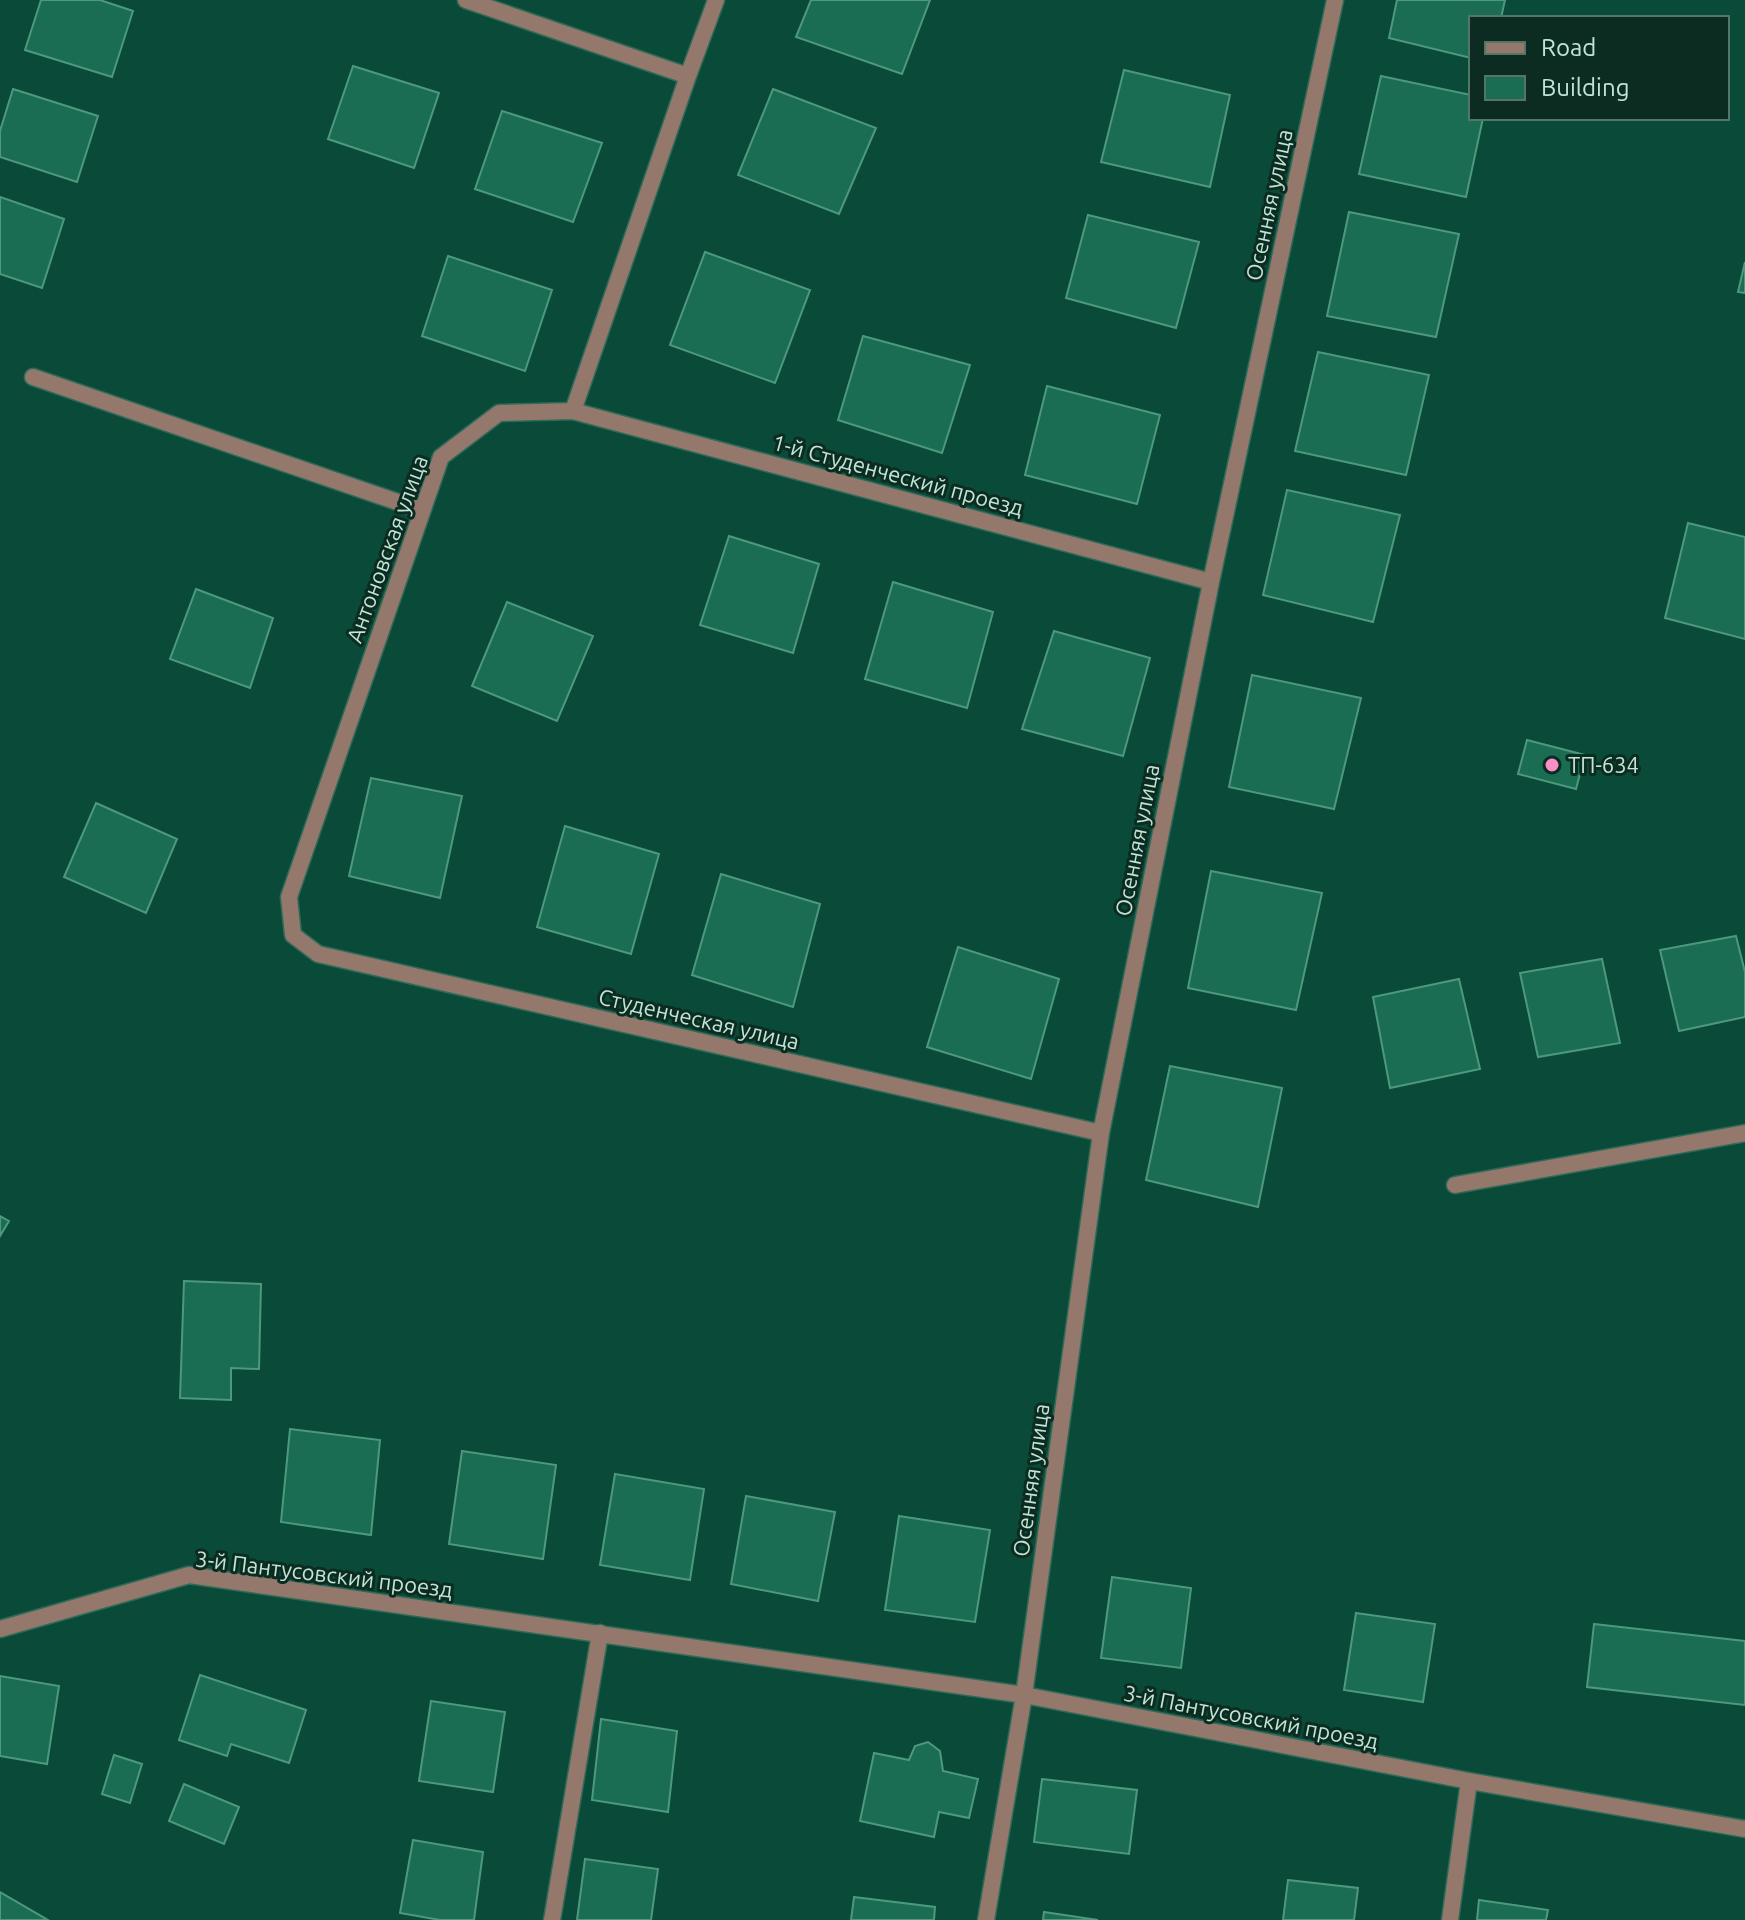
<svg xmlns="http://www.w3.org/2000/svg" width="1745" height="1920" viewBox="0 0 1745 1920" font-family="Ubuntu,sans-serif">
<rect width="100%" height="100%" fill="#0a4a38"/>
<!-- building -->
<path fill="#1a6c53" stroke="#4d997e" stroke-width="2" d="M41,0H100L133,11L112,77L25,50Z
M811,0H930L902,74L796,37Z
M1397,0H1505L1501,18H1471V58L1389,38Z
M353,66L439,93L414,168L328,139Z
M1124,70L1230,95L1210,187L1101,162Z
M1381,76L1471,95V118H1483L1466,197L1359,174Z
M13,89L98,116L77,182L0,157V131Z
M773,89L876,128L839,214L738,175Z
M502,111L602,143L573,222L475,189Z
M0,197L64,219L42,288L0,274Z
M1349,212L1459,234L1436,337L1327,316Z
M1088,215L1199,242L1176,328L1066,298Z
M705,252L810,290L775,383L670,345Z
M448,256L552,290L525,371L422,336Z
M1745,262V293L1738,292Z
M863,336L970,365L942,453L838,420Z
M1318,352L1429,375L1406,475L1295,451Z
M1047,386L1160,415L1137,504L1025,475Z
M1287,490L1400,515L1373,622L1263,595Z
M1688,523L1745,537V639L1665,618Z
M729,536L819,564L793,653L700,625Z
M893,582L993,612L967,708L865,679Z
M196,589L273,618L250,688L170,659Z
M507,602L593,636L557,721L472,686Z
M1054,631L1150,658L1123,756L1022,729Z
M1252,675L1361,698L1334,809L1229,787Z
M1527,740L1585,755L1576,789L1518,774Z
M371,778L462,796L440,898L349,876Z
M96,803L177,839L146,913L64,877Z
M565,826L659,854L631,954L537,927Z
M1211,871L1322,893L1296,1010L1188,988Z
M721,874L820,904L793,1007L692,975Z
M1736,936L1745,972V1017L1679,1031L1660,950Z
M958,947L1059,979L1031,1079L927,1047Z
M1602,959L1620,1043L1538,1057L1520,973Z
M1459,979L1480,1069L1390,1088L1373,997Z
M1170,1066L1282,1088L1258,1207L1146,1180Z
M0,1216L9,1221L0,1236Z
M184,1281L261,1284L259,1369L231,1368V1400L180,1398Z
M290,1429L380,1440L371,1535L281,1522Z
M462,1451L556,1465L543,1559L449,1544Z
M615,1474L704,1489L690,1580L600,1565Z
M746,1496L835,1512L818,1601L731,1584Z
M899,1516L990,1530L975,1622L885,1610Z
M1112,1577L1191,1588L1181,1668L1101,1658Z
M1356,1613L1435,1624L1423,1702L1344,1690Z
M1594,1624L1745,1641V1705L1587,1687Z
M200,1675L306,1710L289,1763L231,1744L227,1756L179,1740Z
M0,1676L59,1686L47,1764L0,1756Z
M431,1701L505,1712L493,1792L419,1781Z
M601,1719L677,1731L668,1812L592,1800Z
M928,1742L940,1751L943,1771L978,1779L969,1818L939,1812L934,1837L860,1821L874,1753L909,1760L915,1746Z
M114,1755L142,1764L130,1803L102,1794Z
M1042,1779L1137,1790L1129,1854L1034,1842Z
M184,1784L239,1807L224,1844L169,1821Z
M413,1840L483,1852L474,1920H440L400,1913Z
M585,1859L658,1869L651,1920H577Z
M1288,1880L1358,1888L1354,1920H1283Z
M0,1892L48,1920H0Z
M854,1897L935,1907L934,1920H851Z
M1479,1900L1548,1910L1546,1920H1477Z
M1044,1912L1098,1920H1043Z"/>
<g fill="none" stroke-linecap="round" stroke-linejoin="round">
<defs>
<path id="service" d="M33,377L421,510"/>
<path id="minor" d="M466,0L688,76
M716,0L688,76L573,411L499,413L441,457L289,897L293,935L318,954L1101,1133
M573,411L1211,582
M1455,1185L1745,1133
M0,1629L189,1575L1024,1695L1469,1781L1745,1829
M552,1920L600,1633
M986,1920L1024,1695L1101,1133L1211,582L1335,0
M1450,1920L1469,1781"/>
</defs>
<!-- service casing -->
<use href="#service" stroke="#2f6958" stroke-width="19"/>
<!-- minor casing -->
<use href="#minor" stroke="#2f6958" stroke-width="19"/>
<!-- service -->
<use href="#service" stroke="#93786b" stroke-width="16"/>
<!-- minor -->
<use href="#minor" stroke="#93786b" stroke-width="16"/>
</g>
<!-- markers -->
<circle fill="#fa8fc8" stroke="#0c2c21" stroke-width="3" cx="1552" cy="765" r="8"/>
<g text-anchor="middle" stroke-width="6" stroke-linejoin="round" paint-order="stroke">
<!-- street labels -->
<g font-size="22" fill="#c1e5d6" stroke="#0c2c21">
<text transform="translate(1269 205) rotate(-78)" y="8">Осенняя улица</text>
<text transform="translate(898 475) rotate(15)" y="8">1-й Студенческий проезд</text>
<text transform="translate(387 549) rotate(-70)" y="8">Антоновская улица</text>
<text transform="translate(1137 840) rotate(-79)" y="8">Осенняя улица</text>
<text transform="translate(699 1019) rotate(13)" y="8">Студенческая улица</text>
<text transform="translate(1031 1480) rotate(-82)" y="8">Осенняя улица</text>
<text transform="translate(324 1574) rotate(7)" y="8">3-й Пантусовский проезд</text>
<text transform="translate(1251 1717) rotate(11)" y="8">3-й Пантусовский проезд</text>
</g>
<!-- poi labels -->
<g font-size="22" fill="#c1e5d6" stroke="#0c2c21" text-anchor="start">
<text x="1568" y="773">ТП-634</text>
</g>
</g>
<!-- legend -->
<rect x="1469" y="16" width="260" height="104" fill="#0c2c21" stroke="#547669" stroke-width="2"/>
<rect x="1485" y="42" width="40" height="12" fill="#93786b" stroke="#547669" stroke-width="2"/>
<text x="1541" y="56" font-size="24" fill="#c1e5d6">Road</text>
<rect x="1485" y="76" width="40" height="24" fill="#1a6c53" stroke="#547669" stroke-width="2"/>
<text x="1541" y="96" font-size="24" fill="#c1e5d6">Building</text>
</svg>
